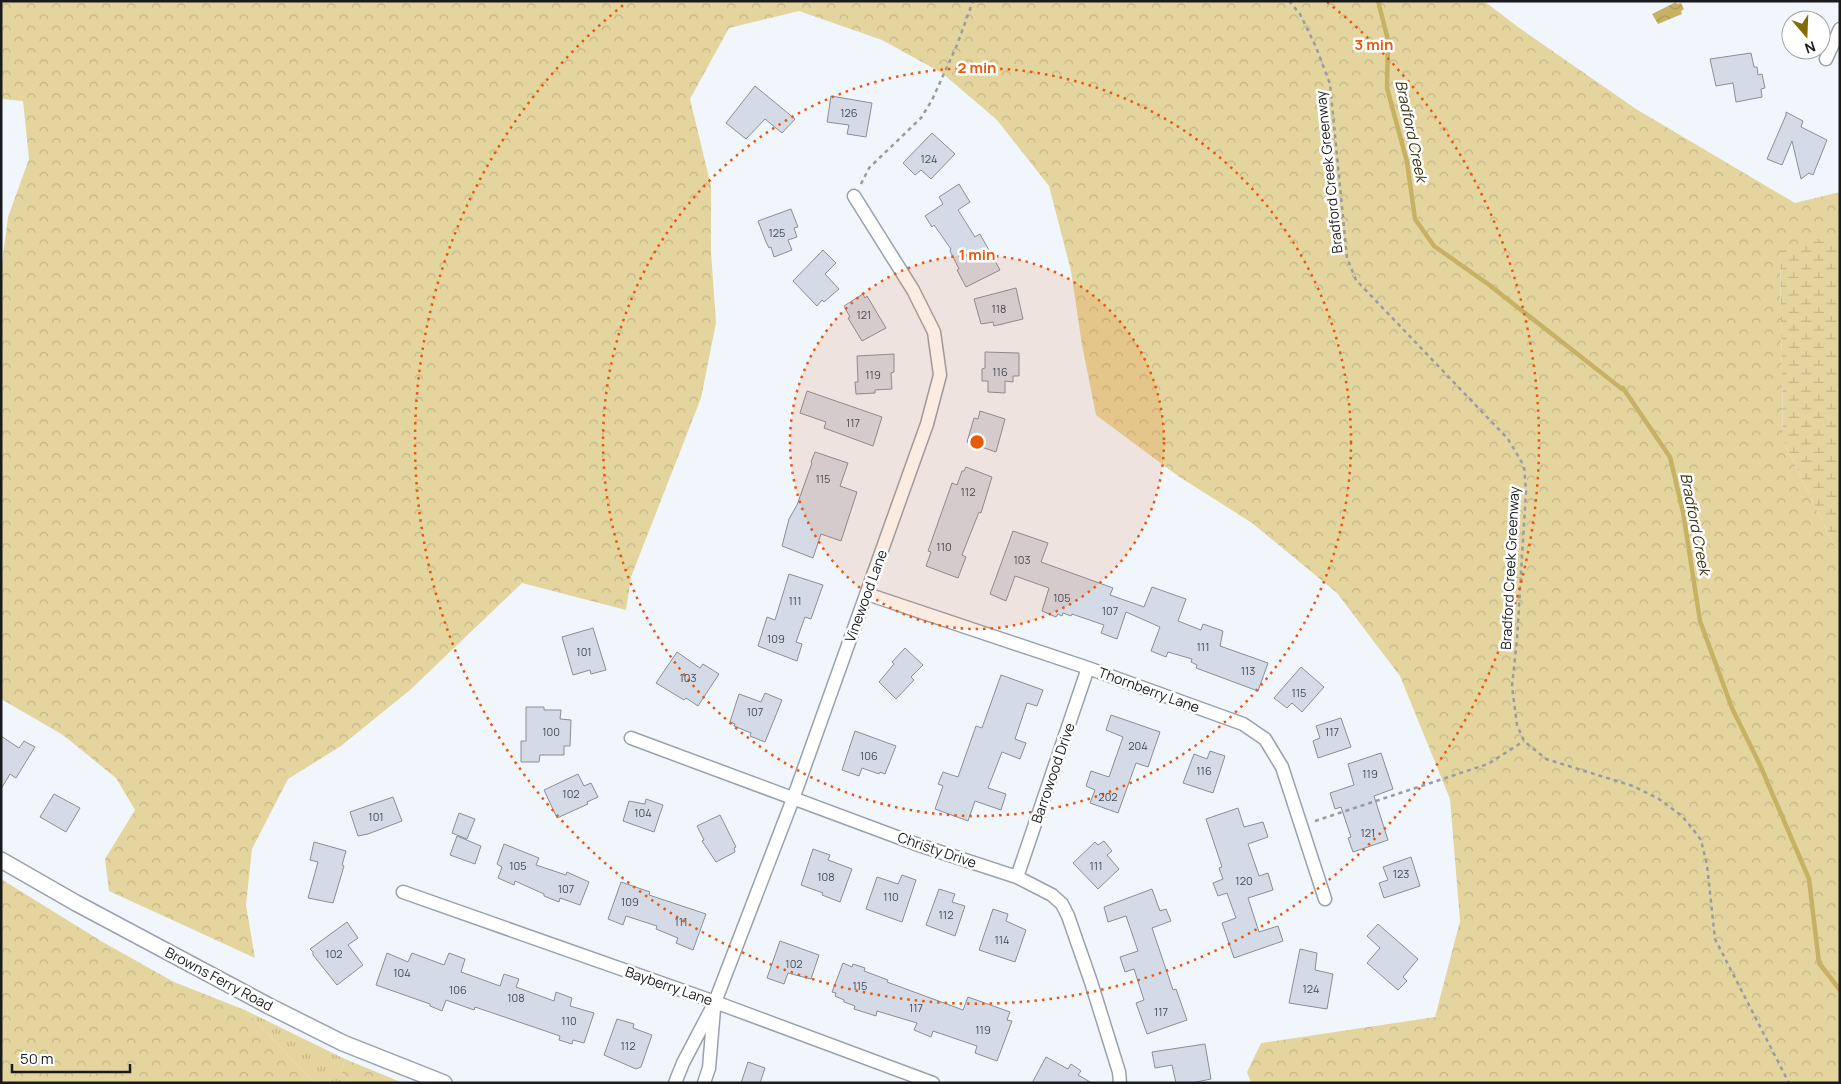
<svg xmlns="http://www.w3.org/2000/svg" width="1841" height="1084" viewBox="0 0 1841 1084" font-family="Manrope,sans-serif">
<defs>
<pattern id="grass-tufts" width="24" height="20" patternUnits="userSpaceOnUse" patternTransform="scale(1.25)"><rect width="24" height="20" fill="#e4d59e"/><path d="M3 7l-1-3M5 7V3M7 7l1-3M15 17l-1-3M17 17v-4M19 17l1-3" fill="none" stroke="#c3b688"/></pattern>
<pattern id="forest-crowns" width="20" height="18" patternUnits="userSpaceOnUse" patternTransform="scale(1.25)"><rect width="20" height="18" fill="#e4d59e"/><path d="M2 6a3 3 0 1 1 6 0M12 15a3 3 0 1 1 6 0" fill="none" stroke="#c3b688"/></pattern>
<pattern id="wetland-marsh" width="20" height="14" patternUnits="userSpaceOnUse" patternTransform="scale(1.25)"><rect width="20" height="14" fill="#e4d59e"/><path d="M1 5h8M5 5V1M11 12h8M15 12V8" fill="none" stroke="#c3b688"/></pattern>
<pattern id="water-waves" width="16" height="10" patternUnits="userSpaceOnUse" patternTransform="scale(1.25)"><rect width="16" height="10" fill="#c6b164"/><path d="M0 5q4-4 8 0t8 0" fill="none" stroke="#a99856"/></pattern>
</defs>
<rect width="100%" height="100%" fill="#f1f6fd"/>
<!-- grass -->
<path fill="url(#grass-tufts)" d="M245,1010L345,1059L341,1072L351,1083H315Z"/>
<!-- forest -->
<path fill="url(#forest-crowns)" d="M1,1H1484L1518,27L1636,109L1795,203L1840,192V233L1780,252L1783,440L1840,557V1083H1251L1247,1072L1261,1043L1435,1017L1460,921L1450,799L1400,676L1337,593L1252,523L1178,476L1096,415L1082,345L1071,271L1049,186L997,120L942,73L882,40L799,11L729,28L690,99L711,186V252L716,323L701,398L631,577L626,610L522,583L410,690L341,746L288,779L252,849L246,905L255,958L109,891L105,859L135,810L116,778L63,735L1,699V271L8,217L29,159L23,101L1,99Z
M1,879L101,941L174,982L245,1010L315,1083H1Z
M345,1059L403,1083H351L341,1072Z"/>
<!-- wetland -->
<path fill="url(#wetland-marsh)" d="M1840,233V557L1783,440L1780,251Z"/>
<!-- water -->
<path fill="url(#water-waves)" d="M1676,2L1677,4L1681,3L1684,9L1681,11L1682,14L1658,24L1652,14Z"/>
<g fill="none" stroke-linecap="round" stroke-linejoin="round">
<!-- stream -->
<path stroke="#c6b164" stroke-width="4.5" d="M1378,1L1388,40L1387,88L1407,162L1415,219L1434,246L1488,284L1622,389L1623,388L1670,457L1683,512L1700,621L1732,708L1760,765L1809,879L1819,963L1840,990"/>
</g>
<!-- building -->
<path fill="#d4dbe7" stroke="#888e9a" d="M1751,53L1754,67H1757L1758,75L1762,74L1765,88L1761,89L1762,97L1736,102L1733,83L1716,86L1710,59Z
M755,86L795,119L782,133L765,119L746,139L726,123Z
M831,96L872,103L866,137L847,134L849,125L827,122Z
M1786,112L1803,121L1801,127L1827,140L1813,175L1809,173L1801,179L1792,141L1782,165L1767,159L1786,115Z
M932,133L955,154L931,179L921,170L915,175L903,163Z
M959,184L970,202L958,210L975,237L980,234L1000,270L966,287L957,270L959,269L950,251L951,249L934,225L932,227L925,216L943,204L939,197Z
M791,209L798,227L794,228L797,237L788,240L792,250L774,257L771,247L769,248L766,242L758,221Z
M823,250L836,263L825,274L839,289L824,302L822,300L817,306L793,281Z
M1016,288L1023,319L994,326L993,322L981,324L974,299Z
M863,294L865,298L867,296L886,328L862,341L848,318L850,317L844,306Z
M985,352L1019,353V376H1013V382L1005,381V393L988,392V381H982V369L985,368Z
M894,354V372L891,373L892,389L875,390V393L856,394L855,382H858L857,356Z
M807,391L882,417L873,446L824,428L826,422L800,413Z
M980,411L1005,419L996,452L967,442L974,418L978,419Z
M815,452L848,463L840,486L857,492L841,541L821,534L813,558L782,546L789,519L797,505L812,463L811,462Z
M966,467L992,477L981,513L979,512L962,555L966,557L958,578L926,566L931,552L928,551L952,483L957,485L962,471H964Z
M1013,531L1048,543L1041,562L1113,588L1110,595L1144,607L1152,587L1186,599L1178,621L1201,630L1203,624L1223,631L1220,646L1268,663L1258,691L1196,668L1197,665L1191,662L1192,659L1168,652L1166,657L1151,651L1160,627L1126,612L1117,639L1101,633L1104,625L1072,614L1071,616L1063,613L1062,616L1058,614L1056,617L1042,611L1049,588L1015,576L1006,601L990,594Z
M789,574L823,585L811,619L805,617L796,642L802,644L797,661L758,646L767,617L775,620Z
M593,628L606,670L591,674L590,670L573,675L562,637Z
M905,648L923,665L911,677L914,680L896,699L879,682L894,664L892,662Z
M677,652L700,668L703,664L719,674L698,706L686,698L684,700L656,683Z
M1301,667L1324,687L1302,712L1292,703L1287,708L1274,698Z
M1001,675L1043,690L1037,706L1027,703L1015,739L1026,743L1020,759L1002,752L988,788L1006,794L1001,810L975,801L968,821L935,809L943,786L938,784L943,772L958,777L976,726L982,728Z
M765,693L782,700L765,742L750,736L751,733L734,726L735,724L730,722L739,694L761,702Z
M526,707H544V710H561L560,719L571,720L570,746H564V755H540L539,762H521V741H526Z
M1111,715L1160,732L1148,767L1136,763L1118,813L1090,803L1095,790L1086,786L1091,771L1109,777L1123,737L1106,730Z
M1341,718L1351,747L1318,758L1313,741L1320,738L1316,726Z
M855,731L896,746L885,774L880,772L879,774L862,768L859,776L842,770Z
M1,736L19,748L24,741L35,747L16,778L10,774L1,789Z
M1210,751L1225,756L1213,793L1183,783L1194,754L1207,759Z
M1381,753L1393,789L1374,796L1388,840L1353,852L1348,838L1351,837L1341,807L1335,809L1330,793L1354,785L1348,764Z
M578,774L584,786L591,783L598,797L587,802L588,804L557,818L544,790Z
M54,794L80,808L66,832L40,817Z
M393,797L402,821L368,834L358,836L350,812Z
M646,799L663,805L654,832L623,821L629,801L645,804Z
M1238,808L1244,827L1263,822L1268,837L1248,844L1259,876L1268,873L1273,890L1248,898L1259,932L1278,926L1283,941L1234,958L1222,923L1236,918L1227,893L1218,896L1213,883L1223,879L1219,868L1222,867L1206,819Z
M459,813L475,819L467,839L452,833Z
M720,815L736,847L734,848L735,852L716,862L702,841L704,840L697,826Z
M457,836L481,846L475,864L450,855Z
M1104,841L1112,851L1107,855L1119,869L1098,889L1073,863L1095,842L1098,845Z
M314,842L346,851L342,865L344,866L333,903L308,898L318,862L310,860Z
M504,844L539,858L536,865L566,875L567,872L589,882L580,905L560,898L559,902L544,896V894L515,881L514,885L498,878L502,867L497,864Z
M813,849L830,855L828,860L852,869L840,902L822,895L823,893L801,885Z
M1411,857L1420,886L1384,898L1379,883L1388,880L1383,867Z
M902,875L916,880L902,922L866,909L877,877L898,884Z
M621,882L650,892L649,895L706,914L693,950L676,943L678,938L656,929L657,926L626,916L623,925L608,919Z
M939,889L955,894L952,902L965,906L955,936L926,925Z
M1152,889L1160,911L1166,909L1171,921L1152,928L1173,990L1176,989L1187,1020L1147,1034L1136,1003L1144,1000L1134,969L1125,972L1120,957L1138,951L1126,916L1108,922L1104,907Z
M993,909L1008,914L1006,921L1026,930L1015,962L979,950Z
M347,922L358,938L348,945L363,965L337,985L313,955V952L310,949Z
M1378,924L1418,959L1403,977L1407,981L1398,990L1367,963L1380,948L1367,936Z
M780,941L819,955L811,979L788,973L784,984L767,978Z
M1300,949L1317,953L1315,970L1333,974L1327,1009L1289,1003Z
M387,953L408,962L412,953L444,965L449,953L465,959L461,972L500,986L504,974L519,979L516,987L554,1001L556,992L572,998L570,1006L594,1013L584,1043L573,1040L572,1044L559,1040L560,1036L475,1007L474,1010L446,1000L442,1011L430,1006V1004L376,985Z
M843,963L852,967L853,964L865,968L864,971L888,980L887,982L963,1010L968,997L1010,1012L1007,1020L1012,1021L997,1061L975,1053L977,1046L933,1031L931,1037L914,1030L917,1023L877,1011L876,1016L854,1009L855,1006L844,1002V1000L835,996L836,993L832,992Z
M617,1019L634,1024L633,1028L652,1035L641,1067L636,1069L604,1055Z
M1205,1044L1211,1079L1192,1083H1176L1172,1065L1155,1068L1152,1052Z
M1046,1057L1068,1069L1071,1064L1081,1071L1078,1075L1092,1083H1032Z
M748,1062L765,1068L760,1083H741Z"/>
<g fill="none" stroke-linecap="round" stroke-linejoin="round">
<defs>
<path id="minor" d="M1826,59L1840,29
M867,594L1088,668L1243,724L1265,739L1282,767L1325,899
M631,738L916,844L1017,877L1052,895L1062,904L1068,916L1091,982L1119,1072L1120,1083
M1017,877L1088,668
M403,892L715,1002L933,1083
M675,1083L683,1063L715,1002L793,799L927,424L940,375L934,332L913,290L854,196
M704,1083L709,1068L714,1009"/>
<path id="tertiary" d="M1,860L76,903L269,1006L343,1043L444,1083"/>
</defs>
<!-- minor casing -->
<use href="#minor" stroke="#9aa1ad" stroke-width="15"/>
<!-- tertiary casing -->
<use href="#tertiary" stroke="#9aa1ad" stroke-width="18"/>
<!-- path -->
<path stroke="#999ca2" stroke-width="2.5" stroke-dasharray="4 4" stroke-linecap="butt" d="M1289,1L1300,14L1316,47L1330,84L1347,258L1356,280L1508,439L1524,466L1526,491L1517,639L1512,686L1517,725L1524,741L1546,759L1633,786L1659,799L1682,816L1692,828L1701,840L1707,865L1715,939L1789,1083
M861,184L869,168L921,118L932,100L957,45L973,1
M1315,821L1488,764L1524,741"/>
<!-- minor -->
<use href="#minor" stroke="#fff" stroke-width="12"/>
<!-- tertiary -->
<use href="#tertiary" stroke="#fff" stroke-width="15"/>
</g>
<!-- distance rings -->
<circle cx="977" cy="442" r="187" fill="#e8590c" fill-opacity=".12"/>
<g fill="none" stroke="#e8590c" stroke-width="2.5" stroke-dasharray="2.5 5">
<circle cx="977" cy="442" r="187"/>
<circle cx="977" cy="442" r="374"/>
<path d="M1327 2A562 562 0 1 1 627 2"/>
</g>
<g text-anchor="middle" stroke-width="5" stroke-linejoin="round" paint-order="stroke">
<!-- number labels -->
<g font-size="11" fill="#474a50">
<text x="849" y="117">126</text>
<text x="929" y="163">124</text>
<text x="777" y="237">125</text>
<text x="999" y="313">118</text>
<text x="864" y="319">121</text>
<text x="1000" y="376">116</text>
<text x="873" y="379">119</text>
<text x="853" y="427">117</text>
<text x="823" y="483">115</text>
<text x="968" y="496">112</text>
<text x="944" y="551">110</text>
<text x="1022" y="564">103</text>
<text x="1062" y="602">105</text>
<text x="795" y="605">111</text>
<text x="1110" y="615">107</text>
<text x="776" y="643">109</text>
<text x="1203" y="651">111</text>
<text x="584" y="656">101</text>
<text x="1248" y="675">113</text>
<text x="688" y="682">103</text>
<text x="1299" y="697">115</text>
<text x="755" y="716">107</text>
<text x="551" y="736">100</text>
<text x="1332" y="736">117</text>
<text x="1138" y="750">204</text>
<text x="869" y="760">106</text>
<text x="1204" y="775">116</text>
<text x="1370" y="778">119</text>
<text x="571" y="798">102</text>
<text x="1108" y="801">202</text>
<text x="643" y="817">104</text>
<text x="376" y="821">101</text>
<text x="1368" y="837">121</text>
<text x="518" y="870">105</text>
<text x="1096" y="870">111</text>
<text x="1401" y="878">123</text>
<text x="826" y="881">108</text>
<text x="1244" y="885">120</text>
<text x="566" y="893">107</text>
<text x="891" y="901">110</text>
<text x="630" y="906">109</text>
<text x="946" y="919">112</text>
<text x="681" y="926">111</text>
<text x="1002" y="944">114</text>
<text x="334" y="958">102</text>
<text x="794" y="968">102</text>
<text x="402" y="977">104</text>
<text x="860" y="990">115</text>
<text x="1311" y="993">124</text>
<text x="458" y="994">106</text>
<text x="516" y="1002">108</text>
<text x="916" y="1012">117</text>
<text x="1161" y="1016">117</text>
<text x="569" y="1025">110</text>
<text x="983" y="1034">119</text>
<text x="628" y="1050">112</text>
</g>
<!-- street labels -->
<g font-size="14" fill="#181a1e" stroke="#fff">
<text transform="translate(1329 172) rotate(-96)" y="5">Bradford Creek Greenway</text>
<text transform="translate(1510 568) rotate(-87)" y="5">Bradford Creek Greenway</text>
<text transform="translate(866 596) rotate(-70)" y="5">Vinewood Lane</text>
<text transform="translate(1149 690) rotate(20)" y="5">Thornberry Lane</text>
<text transform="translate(1053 773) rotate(-71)" y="5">Barrowood Drive</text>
<text transform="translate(937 850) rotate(19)" y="5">Christy Drive</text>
<text transform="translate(219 979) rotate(28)" y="5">Browns Ferry Road</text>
<text transform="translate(669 986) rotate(19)" y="5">Bayberry Lane</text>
</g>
<!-- water labels -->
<g font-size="15" font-style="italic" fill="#3b3210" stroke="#fff">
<text transform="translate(1411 131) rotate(78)" y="5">Bradford Creek</text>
<text transform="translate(1695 524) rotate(79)" y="5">Bradford Creek</text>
</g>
</g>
<circle cx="977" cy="442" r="8" fill="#e8590c" stroke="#fff" stroke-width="2.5"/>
<g font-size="15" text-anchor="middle" font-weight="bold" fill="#e8590c" stroke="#fff" stroke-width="5" stroke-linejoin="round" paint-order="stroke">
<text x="1374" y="50">3 min</text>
<text x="977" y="73">2 min</text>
<text x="977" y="260">1 min</text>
</g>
<!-- border -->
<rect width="1841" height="1084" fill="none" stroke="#181a1e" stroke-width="5"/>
<!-- north arrow -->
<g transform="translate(1806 35) rotate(161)"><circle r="24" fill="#ffffff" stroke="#a3a3a5"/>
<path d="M0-4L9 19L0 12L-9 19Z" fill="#826c06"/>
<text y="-8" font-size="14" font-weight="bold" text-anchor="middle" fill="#181a1e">N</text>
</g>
<!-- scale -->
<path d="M12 1064v8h118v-8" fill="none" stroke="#181a1e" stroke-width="2.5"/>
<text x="20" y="1064" font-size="15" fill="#181a1e" stroke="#ffffff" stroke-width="4" paint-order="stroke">50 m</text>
</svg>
